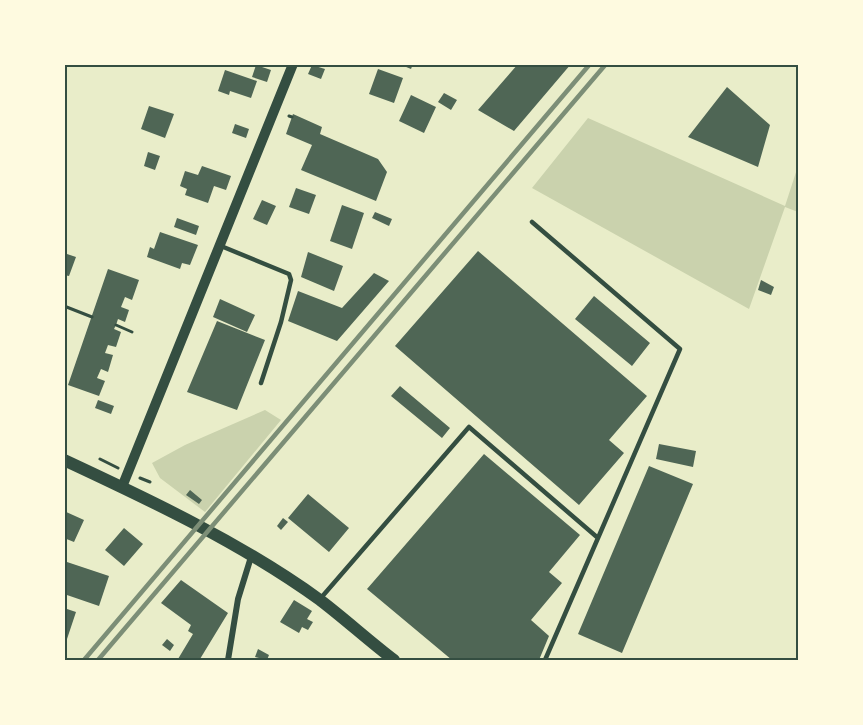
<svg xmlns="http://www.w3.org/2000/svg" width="863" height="725" viewBox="0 0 863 725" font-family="Figtree,sans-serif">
<rect width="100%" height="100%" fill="#e9edc9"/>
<!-- green -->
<path fill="#cad2ad" d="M588,118L785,206L798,166V212L785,207L749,309L532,188Z
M265,410L281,420L205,512L160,478L152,463L185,445Z"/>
<!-- building -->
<path fill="#4f6655" d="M399,64H413L411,69Z
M518,64H571L514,131L478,110Z
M256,65L271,70L267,82L252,77Z
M312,65L325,69L321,79L308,74Z
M378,69L403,78L394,103L369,94Z
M225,70L257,81L251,98L230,91L229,95L218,91Z
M727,87L770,125L758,167L688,137Z
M444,93L457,100L451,110L438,102Z
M411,95L436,107L424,133L399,121Z
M149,106L174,114L165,138L141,129Z
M293,114L322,127L320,134L378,159L387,172L376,201L301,170L312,145L286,134Z
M235,124L249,129L246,138L232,133Z
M148,152L160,156L155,170L144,166Z
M202,166L231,176L226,190L214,186L208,203L185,195L187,189L180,186L185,171L198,175Z
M296,188L316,195L309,214L289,207Z
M262,200L276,206L267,225L253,219Z
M342,205L364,213L352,249L330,241Z
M375,212L392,219L389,226L372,218Z
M177,218L199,226L196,235L174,227Z
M160,232L198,245L190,265L182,263L180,269L147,257L150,247L154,249Z
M478,251L647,396L609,440L624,453L579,505L395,346Z
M308,252L343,266L334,291L301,277Z
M64,253L76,257L69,276L64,275Z
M108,269L139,280L132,300L125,297L121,307L129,310L125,322L118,319L116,325L114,329L121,332L116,347L108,345L105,353L113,355L108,372L101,369L97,378L105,381L99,396L68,385Z
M374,273L389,281L337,341L288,321L298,291L342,308Z
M761,280L774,287L771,295L758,290Z
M594,296L650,343L632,366L575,319Z
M220,299L255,315L247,332L213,317Z
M217,321L265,340L237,410L187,392Z
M400,386L450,428L442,438L391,396Z
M98,400L114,406L111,414L95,408Z
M659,444L696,451L693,467L656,459Z
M484,454L580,535L549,572L562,583L531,620L549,636L539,660H452L367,589Z
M649,466L693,484L622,653L578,634Z
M190,490L202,500L199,504L186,495Z
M308,494L349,528L329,552L288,518Z
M64,511L84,520L74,542L64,538Z
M283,518L288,522L281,530L277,526Z
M124,528L143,544L124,566L105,550Z
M64,561L109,576L99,606L64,594Z
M181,580L228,613L200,659L203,660L178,659L193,634L188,631L191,625L161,603Z
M294,600L312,611L307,619L313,622L308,630L302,627L299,633L280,622Z
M64,608L76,612L65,645H64Z
M167,639L174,645L170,651L162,645Z
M258,649L269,655L267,660L255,657Z"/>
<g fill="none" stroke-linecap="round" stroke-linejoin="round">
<!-- path -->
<path stroke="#344e41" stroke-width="3" d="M289,116L292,117
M64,306L92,317
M116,325L132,332
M100,459L118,468
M140,478L150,482"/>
<!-- service -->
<path stroke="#344e41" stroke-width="4.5" d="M532,222L680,349L598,538
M221,246L289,274L291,280L281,322L261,383
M320,599L469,427L598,538L545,660"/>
<!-- minor -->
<path stroke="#344e41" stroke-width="6" d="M228,660L238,599L251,557"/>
<!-- tertiary -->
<path stroke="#344e41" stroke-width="10" d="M122,487L293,64"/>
<!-- secondary -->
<path stroke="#344e41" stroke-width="12" d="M64,460C152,501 241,543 320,600C345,619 369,641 394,660"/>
<!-- rail -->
<path stroke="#7c8e77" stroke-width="4.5" d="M84,660L590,64
M98,660L606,64"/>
</g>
<!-- border -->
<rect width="863" height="725" fill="none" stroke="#fefae0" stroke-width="132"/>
<rect x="66" y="66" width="731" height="593" fill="none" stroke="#344e41" stroke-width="2"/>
</svg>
